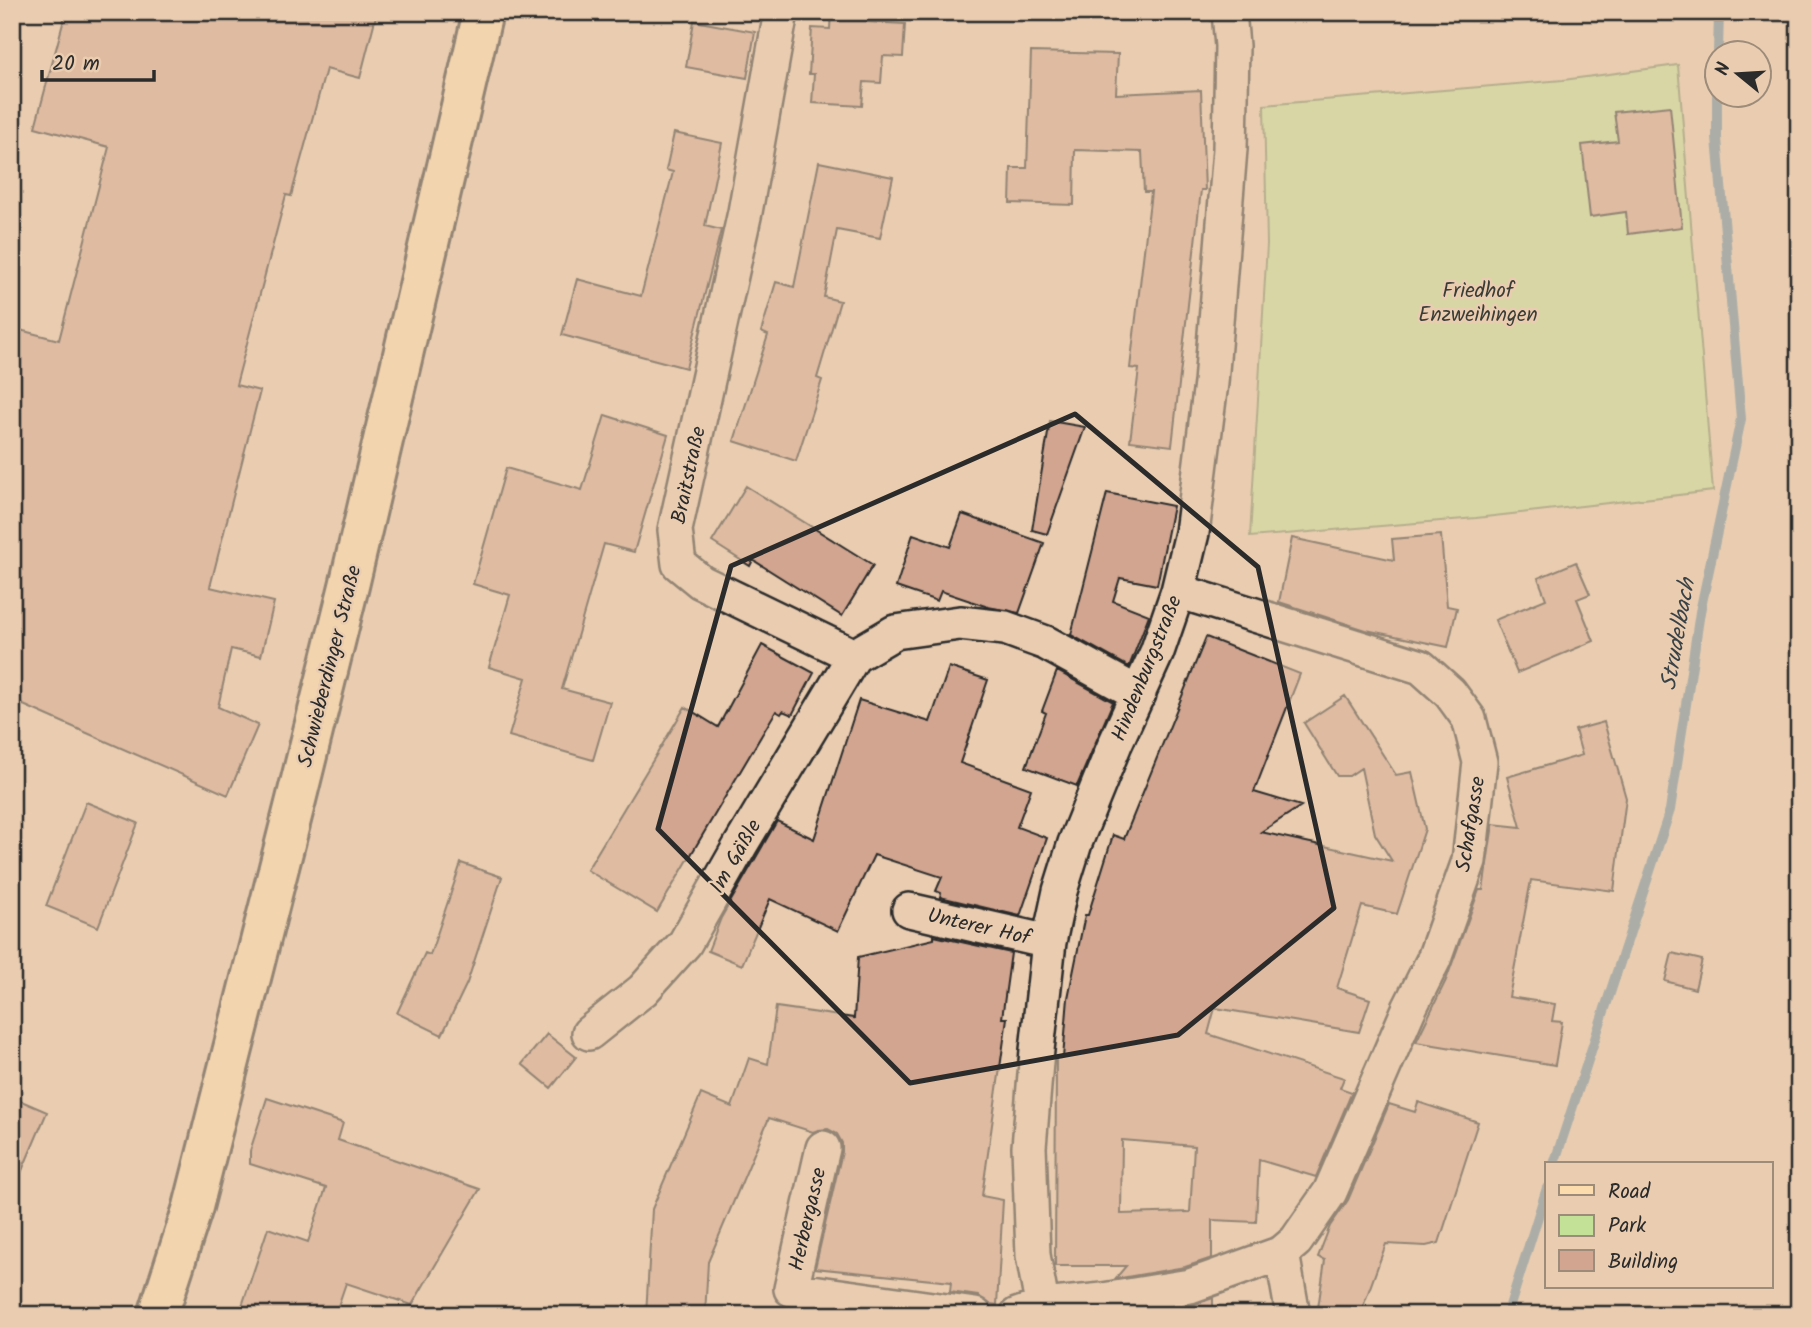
<svg xmlns="http://www.w3.org/2000/svg" width="1811" height="1327" viewBox="0 0 1811 1327" font-family="Kalam,sans-serif">
<rect width="100%" height="100%" fill="#eacdb1"/>
<filter id="ink" filterUnits="userSpaceOnUse"><feTurbulence type="fractalNoise" baseFrequency=".0143" numOctaves="2"/><feDisplacementMap in="SourceGraphic" scale="14" xChannelSelector="R" yChannelSelector="G"/><feConvolveMatrix kernelMatrix="1 2 1 2 8 2 1 2 1" color-interpolation-filters="sRGB"/></filter>
<g filter="url(#ink)">
<!-- green -->
<path fill="#c4e198" stroke="#788662" stroke-width="2" d="M1678,65L1713,491L1476,518L1250,537L1267,244L1264,105L1563,80Z"/>
<g fill="none" stroke-linecap="round" stroke-linejoin="round">
<!-- stream -->
<path stroke="#62869b" stroke-width="10" d="M1718,52L1719,12
M1554,1164L1670,810L1700,612L1741,419L1717,138V94
M1507,1315L1547,1188"/>
</g>
<!-- building -->
<path fill="#d1a58f" stroke="#2b2b2b" stroke-width="2" fill-rule="evenodd" d="M66,12H377L360,78L326,69L291,196L286,195L236,385L260,391L210,587L274,602L261,656L231,649L218,707L258,725L228,795L12,700V328L59,340L109,147L35,127Z
M831,12H868L867,22L905,24L903,57L883,56L881,83L864,82L862,106L812,103L814,74H809L812,28L830,29Z
M694,21L755,32L747,78L686,67Z
M1031,52L1118,54L1116,94L1201,90L1205,190H1201L1172,446L1130,441L1139,369L1130,368L1151,192H1144L1142,152L1075,150L1074,205L1010,203L1011,168H1027Z
M1670,106L1682,227L1628,234L1626,212L1590,217L1582,145L1618,141L1614,112Z
M674,133L722,143L705,226L721,230L686,368L562,335L577,279L641,296L673,172L666,170Z
M819,162L893,177L880,238L837,230L824,297L840,301L817,378L822,380L796,461L734,441L768,335L761,332L776,282L794,287Z
M605,415L668,435L634,552L604,544L562,689L610,702L593,760L509,736L526,678L489,667L510,595L473,584L506,468L582,490Z
M1050,421L1085,427L1047,534L1032,530Z
M746,486L873,565L842,616L753,560L750,566L712,542Z
M1107,493L1173,506L1157,585L1120,578L1113,601L1149,615L1129,667L1071,635Z
M962,514L1044,543L1019,613L988,607L941,591L937,601L896,587L913,534L950,547Z
M1441,535L1447,606L1457,608L1448,647L1366,630L1279,602L1292,538L1394,560L1392,539Z
M1576,562L1590,594L1577,599L1594,641L1517,673L1495,620L1546,599L1538,578Z
M1206,637L1300,674L1254,792L1301,806L1261,832L1392,861L1375,834L1361,768L1349,776H1337L1304,723L1345,696L1396,775L1412,772L1425,829L1397,914L1362,906L1337,988L1370,999L1359,1032L1215,1008L1208,1034L1344,1078L1340,1088L1352,1092L1316,1177L1259,1160L1256,1222L1212,1220V1258L1185,1267L1115,1279L1126,1266H1055L1056,1058H1063L1068,998L1085,915H1088L1113,835L1124,839ZM1122,1140L1194,1146L1190,1212L1121,1214Z
M762,645L814,673L792,715L783,711L781,714L776,711L657,912L587,870L685,707L718,727Z
M949,667L988,680L960,763L1031,789L1017,827L1047,838L1020,916L940,897L941,893L936,891L942,877L874,855L838,931L770,899L742,965L708,951L721,918L777,821L814,839L859,700L930,722Z
M1057,671L1113,702L1077,786L1026,767L1046,713L1042,711Z
M1604,722L1626,798L1614,891L1531,880L1509,997L1555,1004L1552,1021L1562,1022L1555,1065L1416,1042L1446,980L1479,890H1483L1493,824L1521,827L1507,777L1582,755L1575,730Z
M86,802L138,823L98,927L46,906Z
M461,863L502,877L467,983L442,1035L397,1013L425,953L430,955Z
M934,936L1011,953L1002,1018H1007L982,1196L1003,1200L997,1305L990,1304L978,1296L950,1292L951,1282L815,1268L842,1152V1143L837,1134L828,1129L818,1130L813,1132L769,1118L708,1262L705,1315H646L652,1209L701,1094L732,1107L749,1058L768,1064L776,1007L854,1018L858,957L934,939Z
M1672,953L1702,960L1695,989L1665,981Z
M547,1034L576,1057L551,1088L522,1064Z
M12,1097L47,1112L12,1194Z
M267,1098L343,1123L338,1140L480,1189L412,1305L346,1283L335,1315H239L268,1228L308,1242L326,1188L250,1164V1151Z
M1418,1102L1478,1122L1439,1243L1426,1246L1386,1244L1360,1315H1317L1325,1260L1318,1257L1330,1226L1348,1200L1389,1104L1415,1112Z
M1213,1298V1315H1132L1193,1305Z"/>
<g fill="none" stroke-linecap="round" stroke-linejoin="round">
<defs>
<path id="street" d="M781,12L745,212L675,530L679,564L701,582L854,656L895,632L960,623L1005,628L1046,643L1139,694
M909,910L1049,942
M589,1033L643,990L685,943L740,846L854,656
M823,1148L791,1289L975,1315
M1282,1253L1293,1315
M1017,1315L1043,1306L1103,1300L1190,1286L1282,1253L1296,1241L1330,1192L1409,1009L1434,959L1469,861L1480,762L1469,719L1450,693L1421,667L1178,591
M1044,1315L1033,1255L1029,1147L1037,1050L1049,942L1060,891L1075,843L1115,744L1157,652L1178,591L1192,533L1211,383L1230,149L1232,46L1229,12"/>
<path id="primary" d="M158,1315L193,1207L296,800L349,586L483,12"/>
</defs>
<!-- street casing -->
<use href="#street" stroke="#2b2b2b" stroke-width="38"/>
<!-- primary casing -->
<use href="#primary" stroke="#2b2b2b" stroke-width="44"/>
<!-- street -->
<use href="#street" stroke="#eacdb1" stroke-width="33"/>
<!-- primary -->
<use href="#primary" stroke="#fcdcac" stroke-width="38"/>
</g>
</g>
<!-- marked area -->
<path d="M0 0H1811V1327H0ZM1075,414L1258,567L1334,908L1178,1035L910,1083L658,829L731,566Z" fill="#eacdb1" fill-opacity=".55" fill-rule="evenodd"/>
<path fill="none" stroke="#2b2b2b" stroke-width="5" stroke-linejoin="round" d="M1075,414L1258,567L1334,908L1178,1035L910,1083L658,829L731,566Z"/>
<g text-anchor="middle" stroke-width="5" stroke-linejoin="round" paint-order="stroke">
<!-- park labels -->
<g font-size="21" fill="#3a3d36" stroke="#eacdb1">
<text x="1478" y="297">Friedhof<tspan x="1478" dy="24">Enzweihingen</tspan></text>
</g>
<!-- street labels -->
<g font-size="21" fill="#2b2b2b" stroke="#eacdb1">
<text transform="translate(688 475) rotate(-78)" y="7">Braitstraße</text>
<text transform="translate(329 666) rotate(-76)" y="7">Schwieberdinger Straße</text>
<text transform="translate(1146 668) rotate(-68)" y="7">Hindenburgstraße</text>
<text transform="translate(1470 824) rotate(-81)" y="7">Schafgasse</text>
<text transform="translate(735 856) rotate(-60)" y="7">Im Gäßle</text>
<text transform="translate(979 926) rotate(13)" y="7">Unterer Hof</text>
<text transform="translate(807 1219) rotate(-77)" y="7">Herbergasse</text>
</g>
<!-- water labels -->
<g font-size="23" font-style="italic" fill="#394247" stroke="#eacdb1">
<text transform="translate(1677 634) rotate(-80)" y="8">Strudelbach</text>
</g>
</g>
<!-- margin -->
<rect width="1811" height="1327" fill="none" stroke="#eacdb1" stroke-width="42"/>
<rect x="21" y="21" width="1769" height="1285" fill="none" stroke="#2b2b2b" stroke-width="2.5" filter="url(#ink)"/>
<!-- legend -->
<rect x="1545" y="1162" width="228" height="126" fill="#eacdb1" stroke="#9e8c7b" stroke-width="2"/>
<rect x="1559" y="1185" width="35" height="10" fill="#fcdcac" stroke="#9e8c7b" stroke-width="2"/>
<text x="1608" y="1198" font-size="21" fill="#2b2b2b">Road</text>
<rect x="1559" y="1215" width="35" height="21" fill="#c4e198" stroke="#9e8c7b" stroke-width="2"/>
<text x="1608" y="1232" font-size="21" fill="#2b2b2b">Park</text>
<rect x="1559" y="1250" width="35" height="21" fill="#d1a58f" stroke="#9e8c7b" stroke-width="2"/>
<text x="1608" y="1268" font-size="21" fill="#2b2b2b">Building</text>
<!-- north arrow -->
<g transform="translate(1738 74) rotate(288)"><circle r="33" fill="#eacdb1" stroke="#9e8c7b" stroke-width="2"/>
<path d="M0-5L12 26L0 18L-12 26Z" fill="#2b2b2b"/>
<text y="-10" font-size="19" font-weight="bold" text-anchor="middle" fill="#2b2b2b">N</text>
</g>
<!-- scale -->
<path d="M42 70v10h112v-10" fill="none" stroke="#2b2b2b" stroke-width="3.5"/>
<text x="52" y="70" font-size="21" fill="#2b2b2b" stroke="#eacdb1" stroke-width="5" paint-order="stroke">20 m</text>
</svg>
